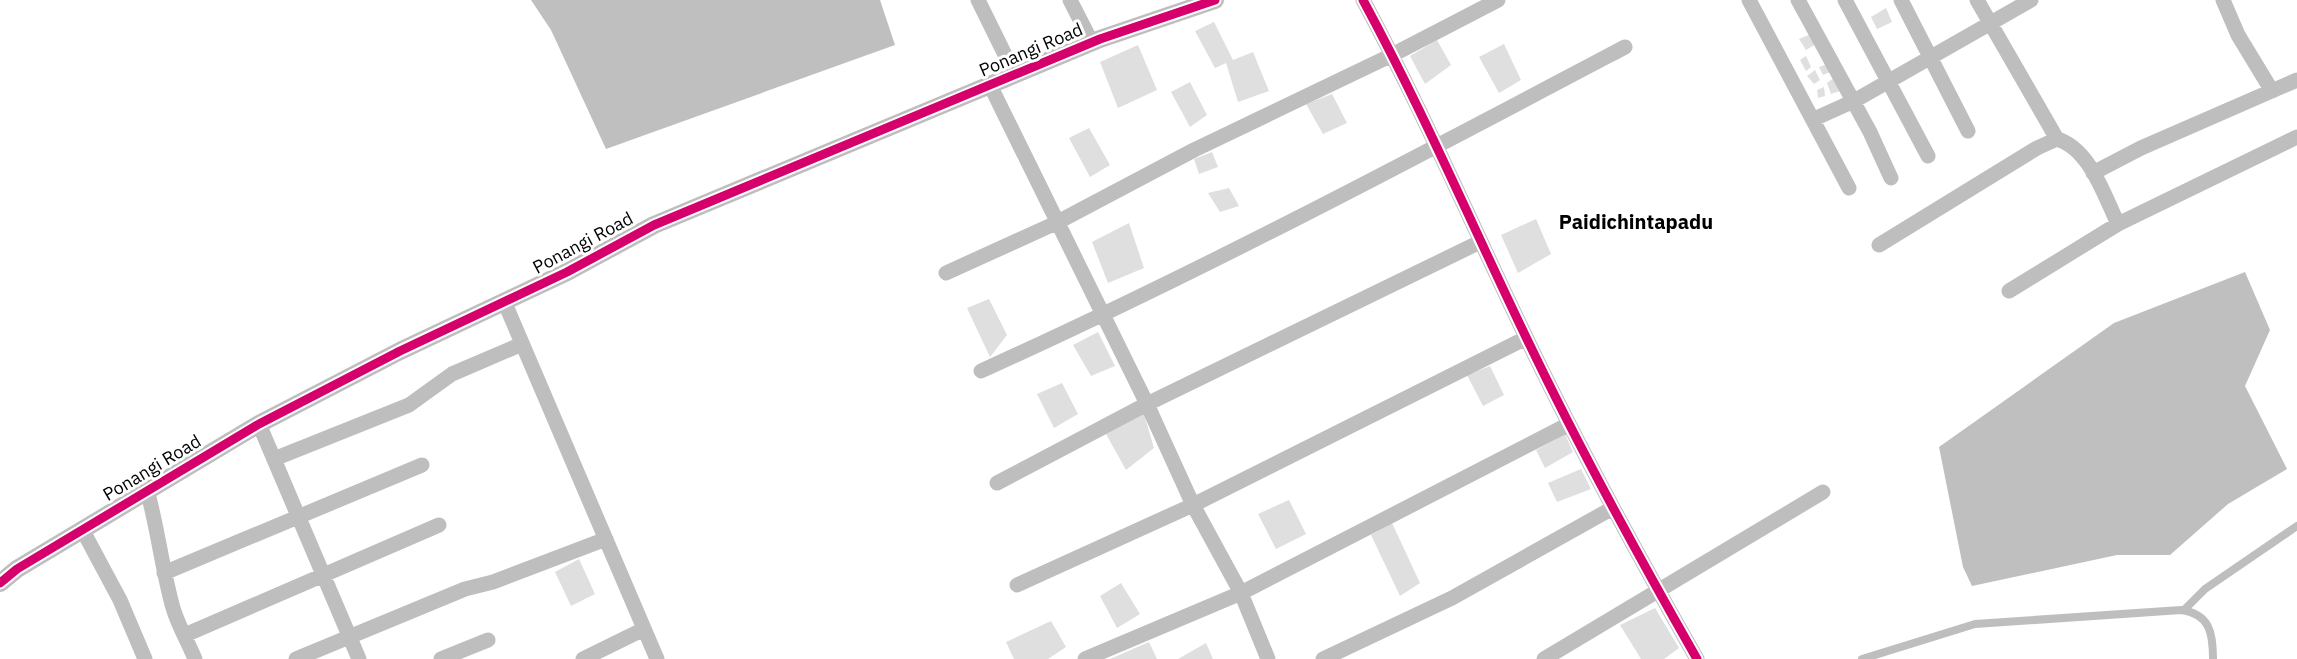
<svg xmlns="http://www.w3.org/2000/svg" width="2297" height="659" viewBox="0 0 2297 659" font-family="'IBM Plex Sans',sans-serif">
<rect width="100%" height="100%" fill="#fff"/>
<!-- water -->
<path fill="#bfbfbf" d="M531,0H880L895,45L606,149L551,30Z
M2245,272L2270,330L2245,386L2287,469L2228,504L2170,555H2117L1972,586L1963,567L1939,447L2114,323Z"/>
<!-- building -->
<path fill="#dfdfdf" d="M1886,8L1892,22L1877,29L1871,17Z
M1214,22L1233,60L1253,52L1269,91L1238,102L1226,63L1215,68L1195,31Z
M1811,34L1816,44L1806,50L1799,39Z
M1437,40L1451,65L1425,84L1410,56Z
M1504,44L1521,80L1499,93L1479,57Z
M1138,45L1157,90L1118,108L1100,62Z
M1806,56L1811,67L1806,71L1800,60Z
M1827,64L1830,72L1823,75L1819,67Z
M1815,70L1820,80L1814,84L1807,76Z
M1834,78L1840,91L1831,94L1827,83Z
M1190,82L1207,115L1190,127L1171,92Z
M1824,87L1825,96L1818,98L1817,90Z
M1332,94L1347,123L1323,134L1306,104Z
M1089,128L1110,165L1090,177L1069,138Z
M1212,152L1218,167L1199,174L1194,159Z
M1229,188L1239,206L1220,212L1208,193Z
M1536,219L1551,254L1518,273L1501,235Z
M1129,223L1144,268L1108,283L1092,242Z
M989,299L1007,335L990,357L967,308Z
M1098,332L1115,366L1091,376L1073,345Z
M1490,366L1504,395L1483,406L1467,375Z
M1062,383L1078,414L1054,428L1037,394Z
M1144,414L1154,448L1126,470L1106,434Z
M1565,434L1573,452L1545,468L1536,450Z
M1581,469L1591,489L1557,502L1548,483Z
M1289,500L1306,534L1276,549L1258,514Z
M1392,523L1420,583L1400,596L1371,535Z
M579,559L595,594L571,606L555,572Z
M1121,583L1140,614L1117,628L1100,596Z
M1655,608L1679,648L1664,659H1641L1620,625Z
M1051,621L1066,647L1048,659H1014L1006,642Z
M1149,642L1157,659H1110Z
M1206,643L1213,659H1178Z"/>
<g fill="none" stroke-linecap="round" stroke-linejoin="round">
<!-- service -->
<path stroke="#bebebe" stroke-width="8" d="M2184,610L2205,589L2297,526
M1862,659L1975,624L2181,610C2210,614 2213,633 2213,659"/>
<!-- minor -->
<path stroke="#bebebe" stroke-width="15" d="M978,0L1015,75
M1070,0L1092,43
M1363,0C1422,109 1471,223 1525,335C1578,446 1636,552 1697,659
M1749,0L1849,188
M1798,0L1870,132L1891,178
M1845,0L1928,156
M1901,0L1968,131
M1977,0L2057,139
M2223,0L2238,35L2272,91
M990,85L1147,404L1193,505L1241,593L1268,659
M1814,119L1854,101L2031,0
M2093,173L2141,148L2297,80
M1879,245L2037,148L2057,139C2090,149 2104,195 2118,224L2297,137
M946,273L1056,223L1194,150L1392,55L1498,0
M2009,291L2118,224
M504,301L657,659
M981,371C1200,272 1413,159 1625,47
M259,424L359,659
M274,459L409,405L452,374L522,344
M997,483L1147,404L1480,242
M147,490C158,529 162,569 173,608C178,625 188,642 195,659
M82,529L120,600L145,659
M164,573L422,465
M1017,585L1193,505L1526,338
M185,635L439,525
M296,659L465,589L493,582L606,539
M441,659L488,640
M583,659L644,629
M1085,659L1241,593L1569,424
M1323,659L1452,598L1611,509
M1544,659L1823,492"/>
<!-- tertiary -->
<path stroke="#bebebe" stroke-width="18" d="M0,583L17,569L259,424L400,351L567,272L654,225L1100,39L1215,0"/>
<defs>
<path id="cycleway" d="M1363,0C1422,109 1471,223 1525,335C1578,446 1636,552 1697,659
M0,583L17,569L259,424L400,351L567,272L654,225L1100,39L1215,0"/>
</defs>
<!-- cycleway casing -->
<use href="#cycleway" stroke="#fff" stroke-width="13"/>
<!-- cycleway -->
<use href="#cycleway" stroke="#d6006c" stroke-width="9"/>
</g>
<g text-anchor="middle" stroke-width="6" stroke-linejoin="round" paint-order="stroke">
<!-- street labels -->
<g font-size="18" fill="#000" stroke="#fff">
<text transform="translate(1031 50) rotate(-23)" y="6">Ponangi Road</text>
<text transform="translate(583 243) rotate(-28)" y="6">Ponangi Road</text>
<text transform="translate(152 468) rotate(-31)" y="6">Ponangi Road</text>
</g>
<!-- neighbourhood labels -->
<g font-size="20" font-weight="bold" fill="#000" stroke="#fff">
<text x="1636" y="229">Paidichintapadu</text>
</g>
</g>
</svg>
